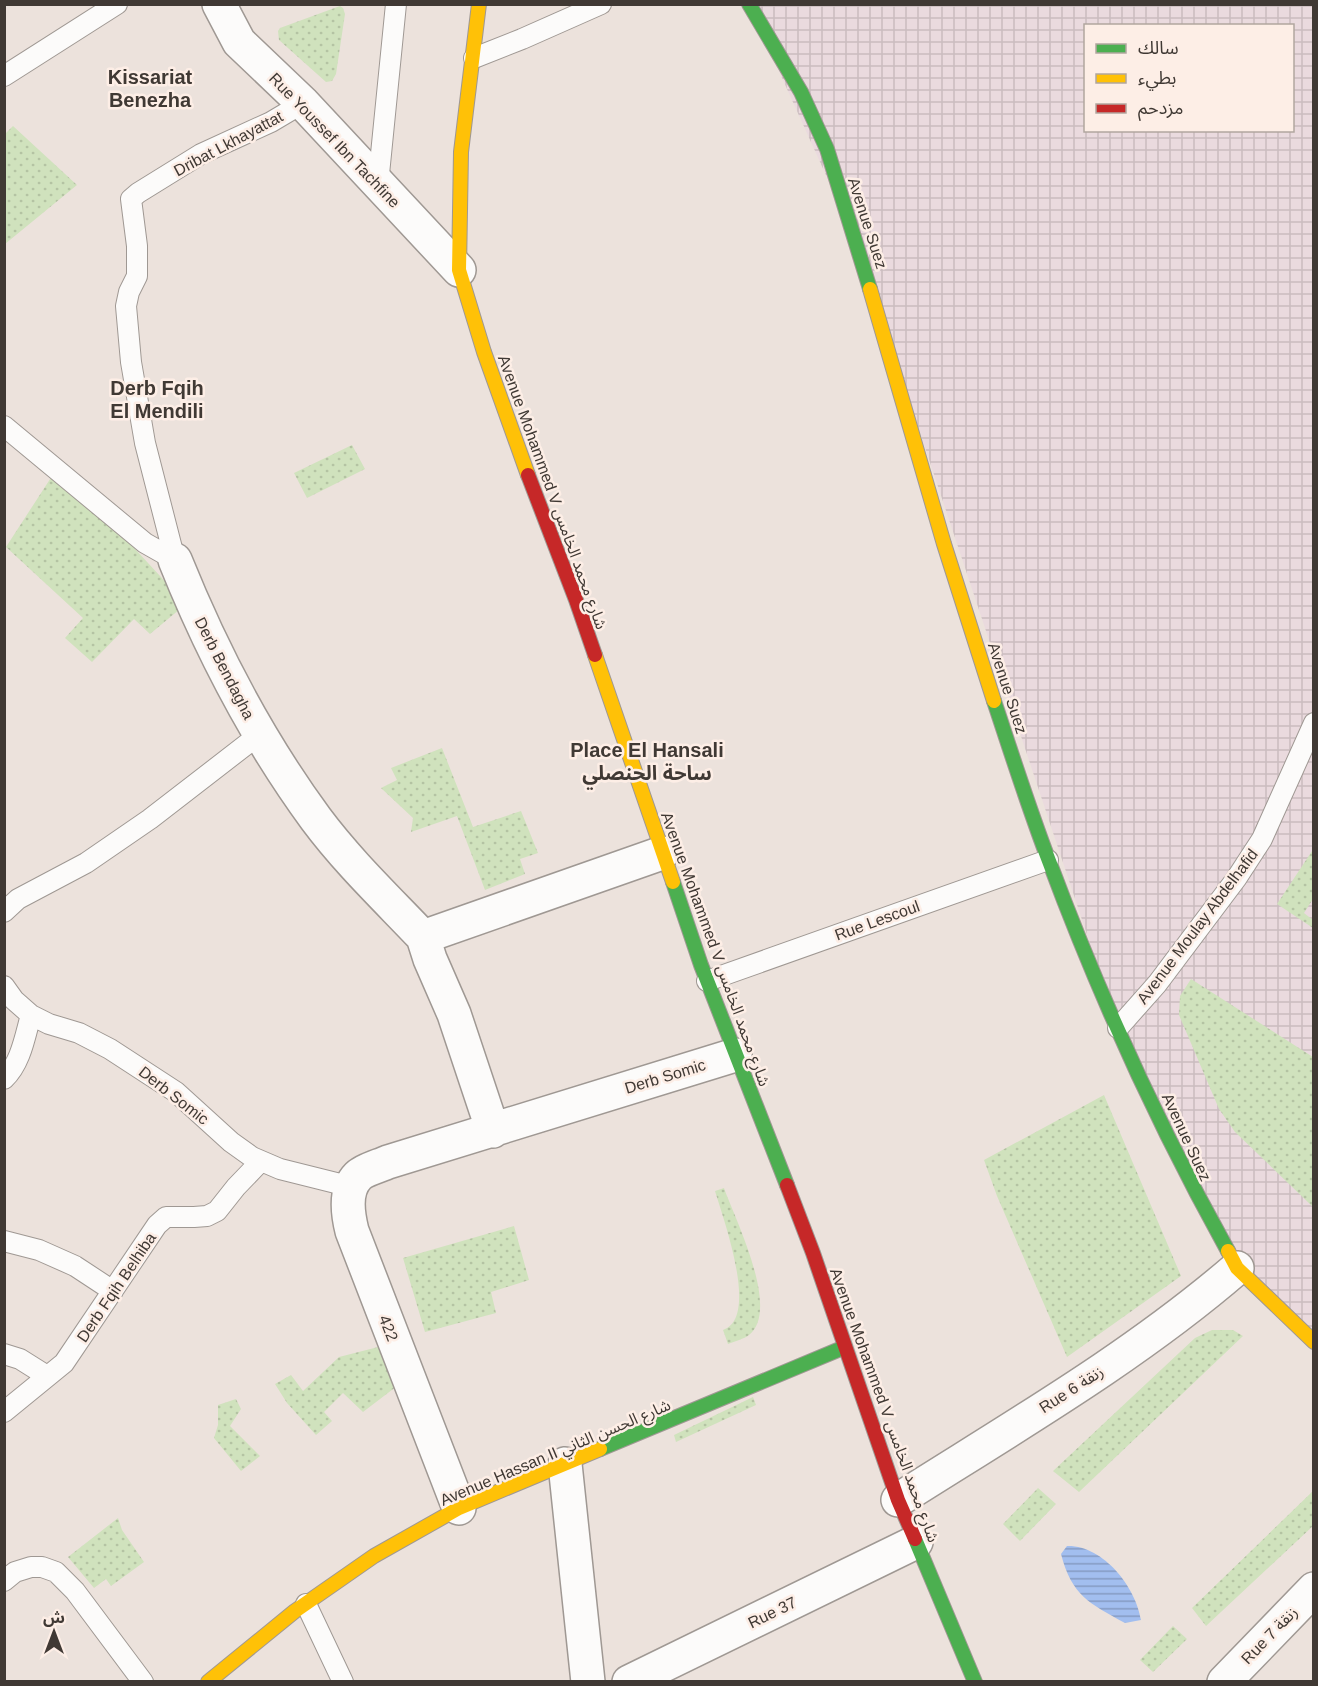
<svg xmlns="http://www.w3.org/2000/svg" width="1318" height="1686" viewBox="0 0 1318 1686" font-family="Helvetica,'Noto Sans Arabic',sans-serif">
<defs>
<pattern id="industrial-grid" width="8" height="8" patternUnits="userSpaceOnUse" patternTransform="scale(1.5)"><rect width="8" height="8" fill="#eadade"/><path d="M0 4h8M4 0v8" fill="none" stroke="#cabcbf"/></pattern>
<pattern id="grass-dots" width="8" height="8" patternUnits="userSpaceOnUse" patternTransform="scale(1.5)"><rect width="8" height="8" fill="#d0e2bd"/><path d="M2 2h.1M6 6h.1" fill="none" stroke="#b4c3a3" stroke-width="1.8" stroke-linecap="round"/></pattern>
<pattern id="water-rules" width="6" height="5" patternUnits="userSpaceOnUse" patternTransform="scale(1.5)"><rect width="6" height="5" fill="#a2beef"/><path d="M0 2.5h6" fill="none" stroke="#859bc2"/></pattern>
</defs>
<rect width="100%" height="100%" fill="#ece2dc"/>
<!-- industrial -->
<path fill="url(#industrial-grid)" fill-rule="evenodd" d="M749,5H1313V1342L1237,1268L1118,1028L858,246ZM1086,26H1292V130H1086Z"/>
<!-- grass -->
<path fill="url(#grass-dots)" d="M340,6L343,8L345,14L336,74L332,81L326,82L279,40L278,31L280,28Z
M13,126L77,185L5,244V134Z
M352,445L365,469L307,498L294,473Z
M54,473L123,536L186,604L150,634L134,619L92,662L65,638L83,618L6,547Z
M442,748L473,827L521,811L538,853L520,859L525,874L485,890L457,816L411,832L413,818L381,788L397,780L391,768Z
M1312,851L1314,852L1313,899L1304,913L1313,920V928L1277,904Z
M1191,979L1313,1057V1207L1235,1132L1219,1109L1179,1015L1180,996Z
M1104,1095L1181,1276L1067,1357L997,1196L984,1160Z
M724,1188C735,1219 781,1310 749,1335C744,1339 735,1341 728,1344L723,1330C760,1318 723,1218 715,1191Z
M514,1226L529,1280L491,1292L496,1313L425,1332L403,1258Z
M1212,1330H1233L1243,1336L1079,1492L1053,1471L1195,1338Z
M386,1345L401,1383L363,1412L343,1393L324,1412L332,1421L316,1435L287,1403L275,1384L291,1375L303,1391L339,1357Z
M753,1397L756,1405L676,1442L674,1435Z
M236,1399L241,1409L230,1426L260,1456L241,1471L214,1438L218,1425V1405Z
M1038,1488L1056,1504L1020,1541L1003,1524Z
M1313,1491V1526L1206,1626L1192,1608Z
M118,1518L122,1530L144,1562L111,1586L106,1579L94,1588L68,1557Z
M1173,1626L1187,1639L1153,1672L1140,1660Z"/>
<!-- water -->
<path fill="url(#water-rules)" d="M1067,1546C1103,1545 1136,1587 1141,1620L1125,1623C1089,1603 1072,1596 1061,1554Z"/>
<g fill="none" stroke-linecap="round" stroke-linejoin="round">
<defs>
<path id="lane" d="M474,58L522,39L601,4
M4,76L117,4
M378,184L396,4
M4,426L145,543L175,560
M175,560L145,443L131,362L126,306L129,292L137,276V246L131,199L138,193L201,154L271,122L303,103
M4,912L18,899L86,863L150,819L260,734
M707,981L1048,860
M4,986L14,1000L31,1015L49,1024L79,1033L110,1049L176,1092L231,1142L252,1157L280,1169L352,1187
M1118,1028L1157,984L1236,879L1262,839L1314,723
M4,1079C21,1063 25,1036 31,1015
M4,1241L39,1250L75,1266L113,1291
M4,1354L20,1359L47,1376
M4,1412L64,1363L157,1225L166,1217H194L207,1216L217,1211L236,1187L261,1161
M4,1581L15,1572L31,1567H42L56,1572L75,1591L143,1682
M306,1604L343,1682"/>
<path id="street" d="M219,4L239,42L303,103L459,270
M175,560C212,652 258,740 316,819C348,862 387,899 423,937
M493,1131L454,1014L430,959L423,937L662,853
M565,1464L588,1682
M898,1500C1013,1427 1134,1357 1237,1268
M459,1508L352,1231C348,1215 344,1190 358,1176C364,1170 379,1166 388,1162L735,1055
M629,1682L916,1542
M1224,1682L1314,1589"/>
<path id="fast" d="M749,4L801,92L827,149L870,289
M994,701C1012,755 1029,809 1049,861C1099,995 1159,1127 1228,1251
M673,882L701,965L787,1185
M600,1449L845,1347
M915,1539L975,1682"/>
<path id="slow" d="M479,4L461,152L459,270L484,352L528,475
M870,289L944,544L994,701
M595,655L673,882
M1228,1251L1237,1268L1314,1342
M208,1682L295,1611L374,1556L459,1508L600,1449"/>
<path id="jam" d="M528,475L576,600L595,655
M787,1185L813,1253L898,1500L915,1539"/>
</defs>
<!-- lane casing -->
<use href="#lane" stroke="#9f9893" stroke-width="22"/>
<!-- street casing -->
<use href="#street" stroke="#9f9893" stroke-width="36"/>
<!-- fast casing -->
<use href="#fast" stroke="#9f9893" stroke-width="16"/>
<!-- slow casing -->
<use href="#slow" stroke="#9f9893" stroke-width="16"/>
<!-- jam casing -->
<use href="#jam" stroke="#9f9893" stroke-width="16"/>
<!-- lane -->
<use href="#lane" stroke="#fcfbfa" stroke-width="20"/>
<!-- street -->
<use href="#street" stroke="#fcfbfa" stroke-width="33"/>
<!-- fast -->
<use href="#fast" stroke="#4caf50" stroke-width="14"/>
<!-- slow -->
<use href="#slow" stroke="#ffc107" stroke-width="14"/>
<!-- jam -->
<use href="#jam" stroke="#c62828" stroke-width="14"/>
</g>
<g text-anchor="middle" stroke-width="5" stroke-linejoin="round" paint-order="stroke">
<!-- street labels -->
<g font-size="16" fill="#403934" stroke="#fdeee6">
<text transform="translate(335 140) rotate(46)" y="6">Rue Youssef Ibn Tachfine</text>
<text transform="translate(228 143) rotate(-28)" y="6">Dribat Lkhayattat</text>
<text transform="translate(868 223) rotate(72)" y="6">Avenue Suez</text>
<text transform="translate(553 492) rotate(70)" y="6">Avenue Mohammed V شارع محمد الخامس</text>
<text transform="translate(225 668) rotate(63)" y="6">Derb Bendagha</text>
<text transform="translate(1008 688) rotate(72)" y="6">Avenue Suez</text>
<text transform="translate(877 920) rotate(-20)" y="6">Rue Lescoul</text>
<text transform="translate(1197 926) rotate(-53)" y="6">Avenue Moulay Abdelhafid</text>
<text transform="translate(716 949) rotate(70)" y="6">Avenue Mohammed V شارع محمد الخامس</text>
<text transform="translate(665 1076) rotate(-17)" y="6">Derb Somic</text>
<text transform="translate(174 1095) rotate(38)" y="6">Derb Somic</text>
<text transform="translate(1187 1137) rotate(65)" y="6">Avenue Suez</text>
<text transform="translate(116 1287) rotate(-56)" y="6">Derb Fqih Belhiba</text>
<text transform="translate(389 1328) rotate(69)" y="6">422</text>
<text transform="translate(1071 1389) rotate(-33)" y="6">Rue 6 زنقة</text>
<text transform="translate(885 1405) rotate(70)" y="6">Avenue Mohammed V شارع محمد الخامس</text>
<text transform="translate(555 1452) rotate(-23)" y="6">Avenue Hassan II شارع الحسن الثاني</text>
<text transform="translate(772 1612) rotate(-26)" y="6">Rue 37</text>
<text transform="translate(1269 1635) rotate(-46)" y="6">Rue 7 زنقة</text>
</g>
<!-- quarter labels -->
<g font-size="20" font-weight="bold" fill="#403934" stroke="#fdeee6">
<text x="150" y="84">Kissariat<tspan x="150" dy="23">Benezha</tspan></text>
<text x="157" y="395">Derb Fqih<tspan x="157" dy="23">El Mendili</tspan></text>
<text x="647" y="757">Place El Hansali<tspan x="647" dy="23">ساحة الحنصلي</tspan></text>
</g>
</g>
<!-- border -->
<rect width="1318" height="1686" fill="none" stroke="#403934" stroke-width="12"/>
<!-- legend -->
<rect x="1084" y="24" width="210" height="108" fill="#fdeee6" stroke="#b1a69f" stroke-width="1.5"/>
<rect x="1096" y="44" width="30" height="9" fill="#4caf50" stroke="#b1a69f" stroke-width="1.5"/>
<text x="1138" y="54" font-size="18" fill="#403934">سالك</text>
<rect x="1096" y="74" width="30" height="9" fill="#ffc107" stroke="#b1a69f" stroke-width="1.5"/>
<text x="1138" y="84" font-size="18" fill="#403934">بطيء</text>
<rect x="1096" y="104" width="30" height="9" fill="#c62828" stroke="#b1a69f" stroke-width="1.5"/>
<text x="1138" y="114" font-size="18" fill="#403934">مزدحم</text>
<!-- north arrow -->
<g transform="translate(54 1632)" stroke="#fdeee6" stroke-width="4.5" paint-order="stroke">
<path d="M0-4.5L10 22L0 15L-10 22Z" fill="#403934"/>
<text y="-9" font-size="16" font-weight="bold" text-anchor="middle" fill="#403934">ش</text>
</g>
</svg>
